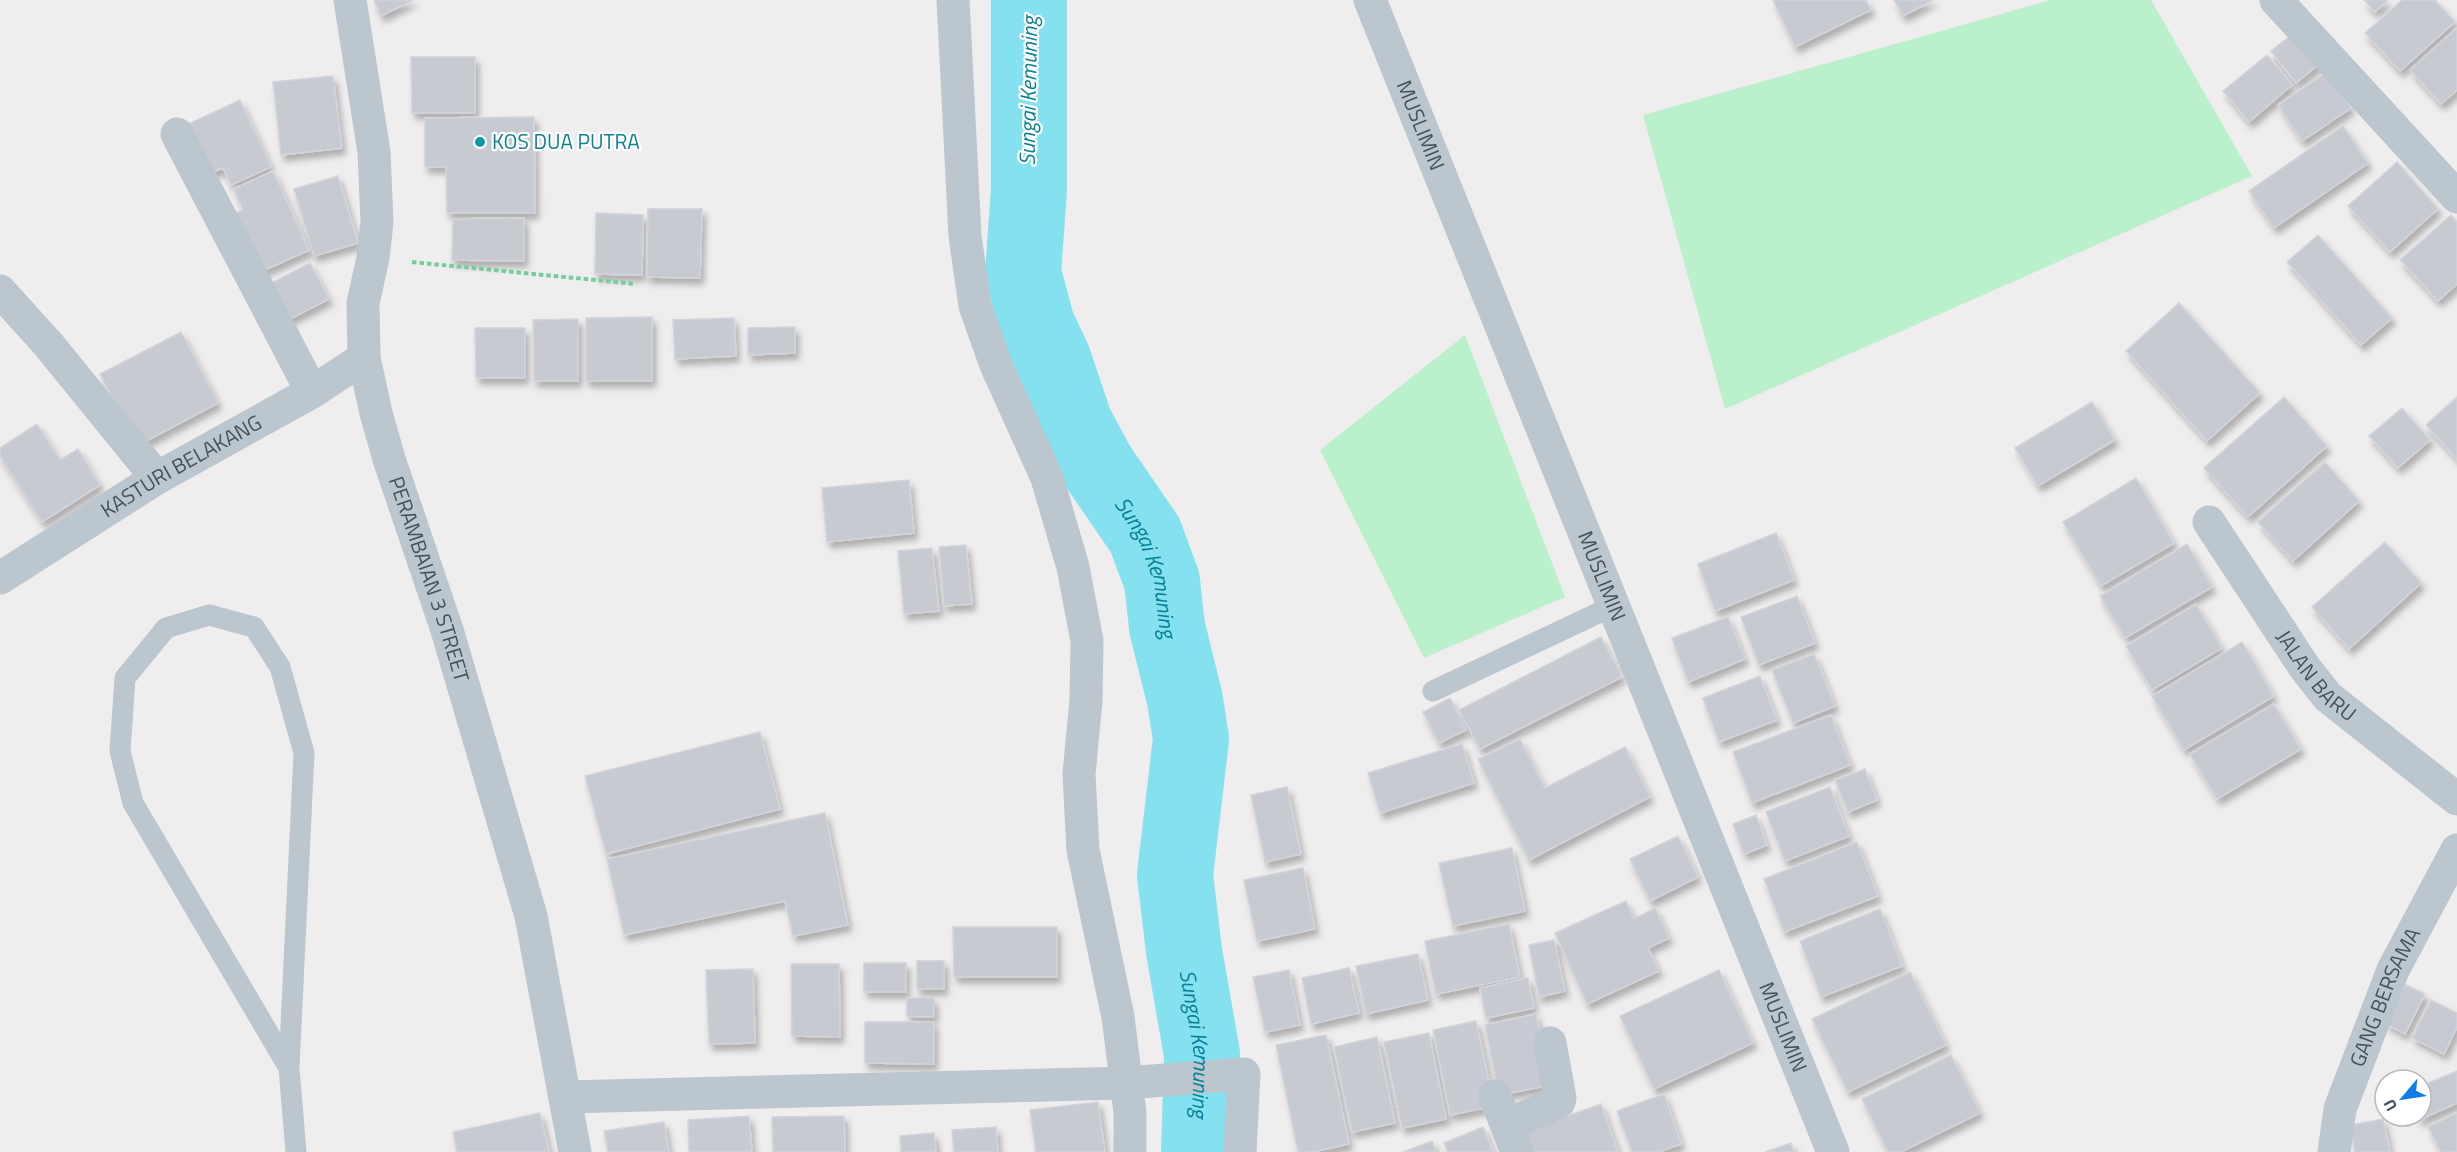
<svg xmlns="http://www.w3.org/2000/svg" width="2457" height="1152" viewBox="0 0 2457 1152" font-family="'Titillium Web',sans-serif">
<defs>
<filter id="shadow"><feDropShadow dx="3.5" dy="6" stdDeviation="3" flood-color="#0004"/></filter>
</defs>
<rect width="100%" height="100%" fill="#f0edee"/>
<!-- green -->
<path fill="#baf0cb" d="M2051,0H2151L2252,176L1725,409L1643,115Z
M1465,335L1565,597L1424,658L1320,450Z"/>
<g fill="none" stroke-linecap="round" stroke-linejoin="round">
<!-- river -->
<path stroke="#85e0ef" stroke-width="76" id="s1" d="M1029,0V190L1023,273L1037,325L1053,359L1075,424L1097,465L1145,535L1162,581L1167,627L1185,700L1191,739L1175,875L1184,951L1202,1054L1199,1152"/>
</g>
<!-- building -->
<path fill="#c7cbd1" stroke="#d1d4da" stroke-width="1.5" filter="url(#shadow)" d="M374,0H413L381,16Z
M1773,0H1866L1871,10L1795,47Z
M1894,0H1933L1903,16Z
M2364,0H2388L2375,12Z
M2402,0H2435L2455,22L2400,71L2365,33Z
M2457,28V90L2441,104L2410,70Z
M2299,29L2323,61L2296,83L2271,51Z
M2267,55L2292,85L2249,122L2223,91Z
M411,57H475V113H412Z
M2327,72L2351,108L2302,141L2278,105Z
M333,76L342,148L281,155L273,82Z
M240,100L271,167L231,185L223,168L206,175L184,126Z
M534,117L535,213H447L446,167H425V118Z
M2343,126L2368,163L2274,228L2249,191Z
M2397,162L2438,209L2390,252L2348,206Z
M273,171L309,250L260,272L233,214L243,210L234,189Z
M338,176L358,243L314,256L294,189Z
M648,209H702L700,278L647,277Z
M596,213L643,215L642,275L595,274Z
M2451,215L2457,222V284L2438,301L2400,260Z
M524,218V261L452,260L453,219Z
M2318,235L2392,318L2361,345L2287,262Z
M310,263L329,299L284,322L266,286Z
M2179,303L2260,393L2207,441L2126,351Z
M652,317V381H586V318Z
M734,318L736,356L675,359L673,320Z
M578,319V381H534L533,320Z
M795,327V353L748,355V328Z
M475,328H525V378H476Z
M181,332L218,403L137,446L100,374Z
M2284,397L2327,446L2248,517L2204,468Z
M2457,397V459L2426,425Z
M2092,402L2115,440L2038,486L2015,448Z
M2402,408L2430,440L2398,468L2369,436Z
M37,424L60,460L78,449L100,485L42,522L0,456V448Z
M2325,462L2359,501L2293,561L2258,522Z
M2136,478L2174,543L2101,586L2063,522Z
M909,480L914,533L827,542L822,488Z
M1776,533L1794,580L1715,611L1698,564Z
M2385,542L2421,583L2349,649L2312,607Z
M2187,544L2212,587L2125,638L2100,596Z
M966,545L972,604L944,606L939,547Z
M932,548L939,611L904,614L898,551Z
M1797,596L1815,643L1759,665L1741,617Z
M2196,604L2222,648L2152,690L2126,646Z
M1728,617L1745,659L1688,682L1672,638Z
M1601,637L1622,677L1480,749L1459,710Z
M2242,642L2274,696L2184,750L2152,696Z
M1814,654L1835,706L1793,723L1772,670Z
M1760,676L1777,720L1719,742L1703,698Z
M1450,698L1466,730L1439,743L1423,712Z
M2274,704L2301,749L2217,799L2190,754Z
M1831,715L1850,765L1752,803L1733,752Z
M760,732L780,809L606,854L585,776Z
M1520,739L1545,788L1625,747L1650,797L1529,860L1478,759Z
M1462,744L1474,783L1380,813L1368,773Z
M1865,769L1877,800L1848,812L1835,780Z
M1287,787L1301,854L1265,862L1251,795Z
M1830,787L1849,836L1785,861L1766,812Z
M825,813L848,925L793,936L785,901L624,935L607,859Z
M1756,815L1767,845L1744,854L1733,824Z
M1678,836L1698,877L1650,901L1630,859Z
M1857,842L1878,896L1784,932L1764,879Z
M1512,848L1525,911L1453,926L1439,863Z
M1303,868L1315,929L1257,941L1244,880Z
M1626,901L1634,919L1655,908L1669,938L1648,948L1659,971L1587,1004L1555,933Z
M1880,909L1902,966L1821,997L1800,941Z
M1509,924L1520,977L1436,994L1425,941Z
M953,927H1057V977H954Z
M1554,940L1565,991L1539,997L1529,945Z
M1418,954L1428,1000L1366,1014L1356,966Z
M917,961H944V989H917Z
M864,963H906V992H864Z
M791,964H839L840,1037L792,1036Z
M1349,968L1359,1013L1311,1024L1302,978Z
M753,969L755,1043L709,1044L706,970Z
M1289,970L1300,1025L1265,1032L1253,977Z
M1719,970L1753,1043L1654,1089L1620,1016Z
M1910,972L1946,1045L1848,1092L1812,1019Z
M1528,978L1534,1008L1486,1018L1480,988Z
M2406,985L2425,994L2405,1034L2386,1024Z
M907,998H934V1017L907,1016Z
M2431,1000L2457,1013V1027L2444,1054L2412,1038Z
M1536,1014L1551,1085L1499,1095L1485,1025Z
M1476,1021L1494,1106L1450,1115L1433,1030Z
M865,1022H934V1064L865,1063Z
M1429,1033L1446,1119L1402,1128L1384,1042Z
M1326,1035L1349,1144L1313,1152H1298L1276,1045Z
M1377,1037L1395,1123L1352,1132L1334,1047Z
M1951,1055L1980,1113L1901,1152H1888L1862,1099Z
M2457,1071V1103L2419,1120L2417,1116H2421V1086Z
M1664,1094L1681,1144L1659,1152H1632L1617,1111Z
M1098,1102L1105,1152H1036L1030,1110Z
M1601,1104L1618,1152H1530L1523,1132Z
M540,1113L549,1152H457L453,1132Z
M2457,1113V1152H2441L2428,1127Z
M749,1116L752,1152H689L688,1120Z
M844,1116L845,1152H773L772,1117Z
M2383,1119L2390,1152H2355L2350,1125Z
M664,1122L669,1152H608L604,1131Z
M996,1127L998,1152H954L952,1130Z
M1483,1127L1493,1152H1448L1444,1143Z
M934,1133L936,1152H901L900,1136Z
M1432,1141L1436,1152H1403Z
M1791,1143L1794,1152H1765Z"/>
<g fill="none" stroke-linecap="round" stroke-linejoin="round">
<!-- path -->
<path stroke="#71cf9b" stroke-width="4" stroke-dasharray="4.5 3" stroke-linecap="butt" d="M412,262L636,284"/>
<!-- service -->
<path stroke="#bbc6ce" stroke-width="21" d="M1433,691L1613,606
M289,1068L133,803L120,751L125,678L166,628L209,615L254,627L280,667L304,753L289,1068L296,1152"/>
<!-- minor -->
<g stroke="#bbc6ce" stroke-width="33">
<path id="s2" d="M350,0L374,152L377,222L373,258L363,303L364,358L376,413L389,459L447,630L531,916L575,1152"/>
<path d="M953,0L965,236L975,306L996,365L1047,478L1073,567L1087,641L1086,700L1079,774L1083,850L1118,1017L1130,1113V1152"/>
<path id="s3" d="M1370,0L1833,1152"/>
<path d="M2276,0L2457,197"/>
<path d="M177,134L312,392"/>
<path d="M0,291L48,344L157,478"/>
<path id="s4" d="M2209,522L2305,668L2328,697L2457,799"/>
<path id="s5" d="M0,578L157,478L312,392L364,358"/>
<path d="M1495,1096L1517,1152"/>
<path d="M566,1097L1126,1083L1244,1074L1240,1152"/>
<path d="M1507,1125L1559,1102L1560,1098L1550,1043"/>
<path id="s6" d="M2334,1152L2340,1109L2393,970L2457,850"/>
</g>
</g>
<!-- markers -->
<circle fill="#0f9aa8" stroke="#fff" stroke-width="2" cx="480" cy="142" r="6"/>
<g text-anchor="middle" stroke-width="4.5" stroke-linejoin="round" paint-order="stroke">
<!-- street labels -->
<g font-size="21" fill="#45525c" stroke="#fff">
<text dy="7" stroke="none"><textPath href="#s3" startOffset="135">MUSLIMIN</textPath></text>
<text dy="7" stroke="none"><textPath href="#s5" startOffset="213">KASTURI BELAKANG</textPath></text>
<text dy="7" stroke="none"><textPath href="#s3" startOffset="621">MUSLIMIN</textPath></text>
<text dy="7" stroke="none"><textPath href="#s2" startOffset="592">PERAMBAIAN 3 STREET</textPath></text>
<text dy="7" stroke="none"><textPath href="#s4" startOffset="188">JALAN BARU</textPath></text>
<text dy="7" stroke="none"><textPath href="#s6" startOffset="164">GANG BERSAMA</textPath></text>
<text dy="7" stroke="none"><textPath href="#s3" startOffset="1107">MUSLIMIN</textPath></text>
</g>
<!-- culture labels -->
<g font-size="21" fill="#0d838f" stroke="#fff" text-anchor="start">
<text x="492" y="149">KOS DUA PUTRA</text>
</g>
<!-- water labels -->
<g font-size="22" font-style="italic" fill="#088196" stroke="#fff">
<text transform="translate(1028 91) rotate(-89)" y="8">Sungai Kemuning</text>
<text dy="8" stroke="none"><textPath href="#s1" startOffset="596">Sungai Kemuning</textPath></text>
<text dy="8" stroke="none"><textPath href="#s1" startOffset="1082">Sungai Kemuning</textPath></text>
</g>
</g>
<!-- north arrow -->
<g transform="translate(2403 1098) rotate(241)"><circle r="28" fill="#ffffff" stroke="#b5babe" stroke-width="1.5"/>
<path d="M0-4.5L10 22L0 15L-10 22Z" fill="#127ce6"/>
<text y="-9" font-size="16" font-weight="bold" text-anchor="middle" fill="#45525c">U</text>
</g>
</svg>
